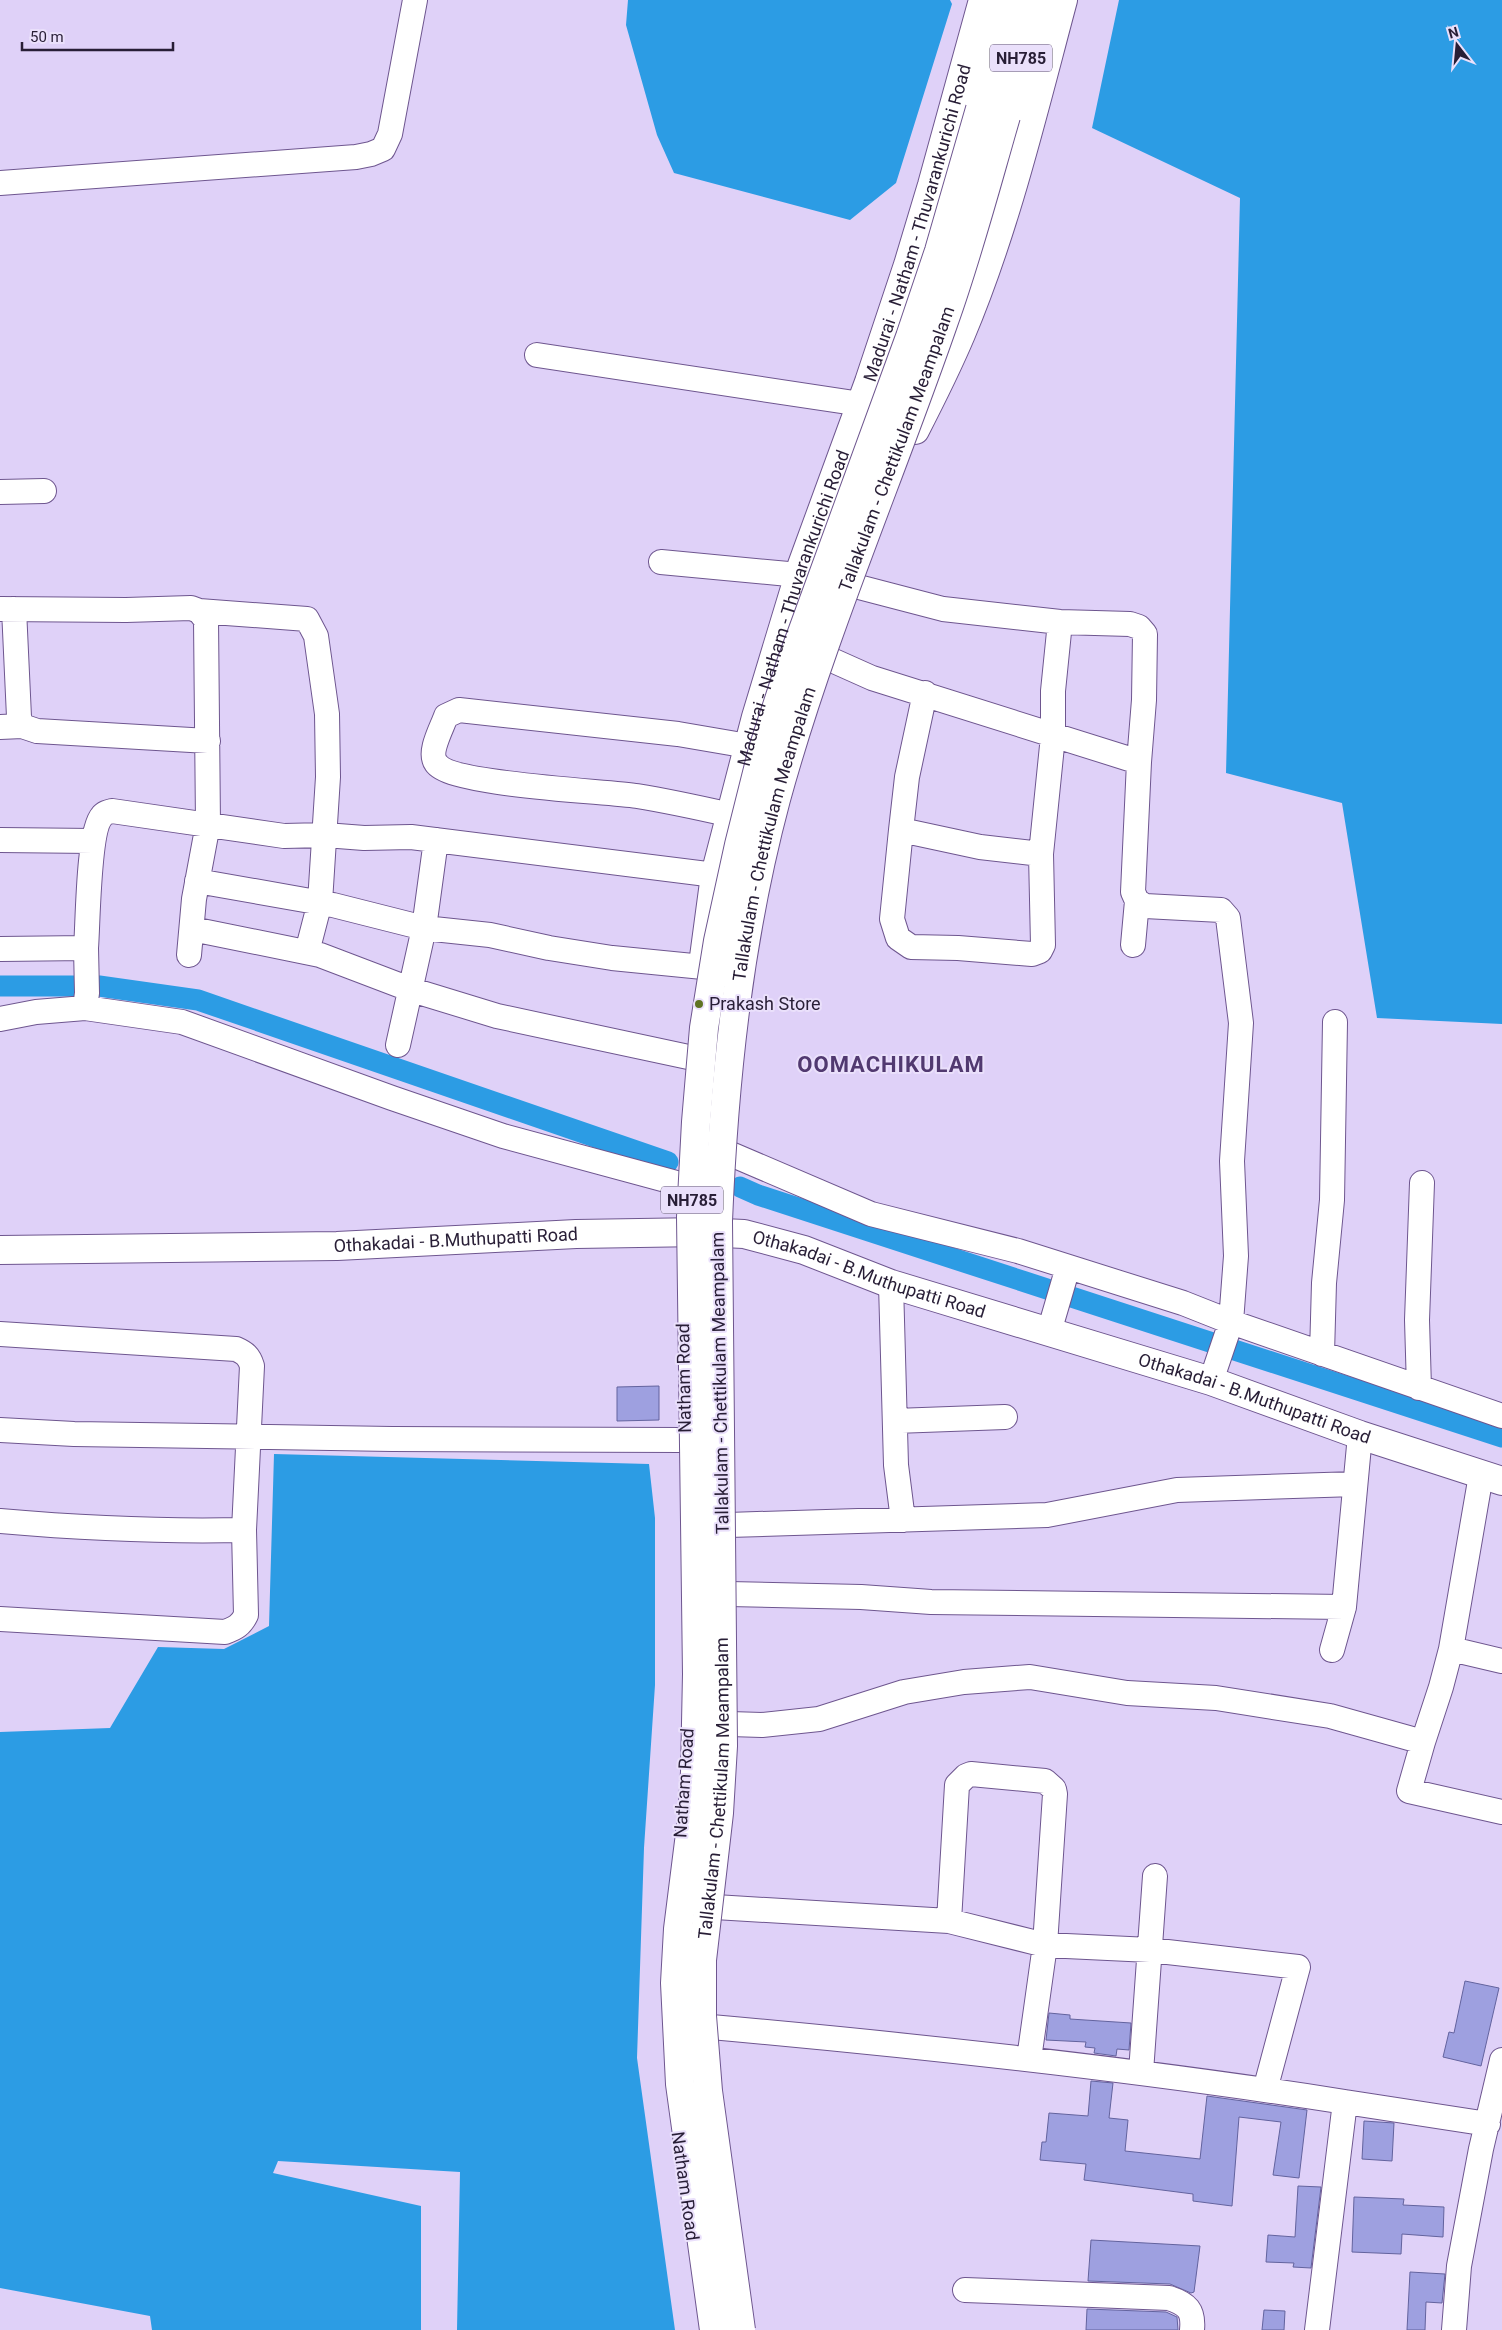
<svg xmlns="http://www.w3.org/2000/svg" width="1502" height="2330" viewBox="0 0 1502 2330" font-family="Roboto,sans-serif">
<rect width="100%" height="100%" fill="#dfd1f8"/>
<!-- water -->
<path fill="#2c9ce4" d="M628,0H950L952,4L896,183L850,220L674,173L657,135L626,25Z
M1119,0H1502V1024L1377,1018L1342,803L1226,773L1240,198L1092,128Z
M274,1454L649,1464L655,1518V1685L644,1848L637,2058L675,2330H457L460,2172L278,2161L273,2173L421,2206V2330H152L150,2316L0,2288V1732L110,1728L158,1647L224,1649L269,1626Z"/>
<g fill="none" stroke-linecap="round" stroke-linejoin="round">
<!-- canal -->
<path stroke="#2c9ce4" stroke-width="21" d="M0,986H99L198,1000L668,1162
M740,1187L758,1195L1502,1437"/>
</g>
<!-- building -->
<path fill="#9ea0e0" stroke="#63639e" d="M659,1386V1420L617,1421V1387Z
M1465,1981L1499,1988L1481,2066L1443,2057L1449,2032L1454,2033Z
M1049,2013L1070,2015V2019L1131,2023L1129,2050L1117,2049L1116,2056L1094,2053L1095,2048L1085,2047L1086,2042L1046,2040Z
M1091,2081L1113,2083L1109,2118L1128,2120L1125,2151L1200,2159L1207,2096L1307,2110L1299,2178L1273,2175L1281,2122L1239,2117L1232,2206L1193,2201V2194L1084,2180L1086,2164L1040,2160L1042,2142H1046L1049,2113L1088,2116Z
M1364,2121L1394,2123L1392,2161L1362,2159Z
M1298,2186L1321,2187L1311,2268L1293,2267L1294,2263L1266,2262L1268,2235L1295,2237Z
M1354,2197L1404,2199L1403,2205L1444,2207L1443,2237L1402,2234L1401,2254L1352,2252Z
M1091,2240L1200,2246L1194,2292L1191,2293L1170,2284L1088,2281Z
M1410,2272L1445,2274L1442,2303L1426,2302L1425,2330H1407Z
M1087,2309L1166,2312L1177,2317L1178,2330H1086Z
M1264,2310L1285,2311L1284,2330H1262Z"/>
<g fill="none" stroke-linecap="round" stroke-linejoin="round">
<defs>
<path id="minor" d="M0,183L356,157L371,154L383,149L390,134L415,0
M537,355L861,404
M0,492L44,491
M661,562L799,575
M851,585L943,609L1060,622L1130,624L1139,627L1145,634L1144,700L1139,762
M0,609L126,610L191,608L199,611L206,620L208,824L194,899L189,955
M14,609L19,717L22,726L37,731L208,741
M199,611L307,619L316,636L327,714L328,777L320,902L307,952
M825,657L872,678L1139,762L1133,892L1137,901L1145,906L1221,910L1228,918L1241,1023L1232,1161L1236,1256L1231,1322L1211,1381
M925,693L907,777L901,830L980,847L1041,854L1053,736V691L1060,622
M0,727L22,726
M731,815C700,808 668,801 637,796C604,791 450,785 436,763C428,752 442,728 446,716L459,710L678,734L748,746
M901,830L892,919L898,938L911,947L958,948L1032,954L1040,951L1043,945L1041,854
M0,840L93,841
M197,881L333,905L424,928L490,935L549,948L612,958L703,967
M192,929L320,955L412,990L497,1016L693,1058
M1133,945L1137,901
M86,948C88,924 88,831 102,816C104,813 108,812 112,811L284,836L325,835L364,838L411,837L715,875
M0,949L86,948L87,993L85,1008
M0,1019L36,1012L85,1008L182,1022L392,1098L503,1136L684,1185
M398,1045L424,928L436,840
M726,1152L871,1214L1018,1251L1183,1303L1231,1322L1502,1416
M891,1284L896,1465L903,1520
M1049,1332L1068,1267
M0,1334L236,1349C245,1353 249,1356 252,1366L244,1530L246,1615C241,1625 236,1628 225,1632L0,1619
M1322,1354L1324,1283L1332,1200L1335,1022
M1419,1388L1417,1320L1422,1183
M895,1421L1005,1417
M0,1430L74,1434L392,1439L685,1440
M0,1521C81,1528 162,1532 244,1530
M728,1525L1047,1515L1177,1490L1355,1484
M729,1594L861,1597L931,1602L1344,1607
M1451,1649L1502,1661
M1332,1650L1344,1607L1360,1435
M730,1724L762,1725L819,1719L904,1692L964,1682L1030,1677L1127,1693L1216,1698L1330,1716L1423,1742L1441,1687L1451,1649L1481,1475
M1423,1742L1409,1791L1502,1812
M715,1907L949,1921L1045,1945L1150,1950L1298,1967L1265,2090
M949,1921L957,1785L966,1776L971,1774L1045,1781L1054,1789L1055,1794L1045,1945L1029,2059
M711,2027C923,2046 1134,2069 1345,2102L1317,2330
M1141,2072L1155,1876
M1345,2102L1488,2124
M965,2290L1169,2298C1187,2304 1194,2310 1192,2330
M1454,2330L1459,2266L1481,2149L1502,2060"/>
<g id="secondary">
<path d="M915,430C931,399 947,367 961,334C1006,227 1033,112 1063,0"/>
<path id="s1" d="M704,957L715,875L756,717L802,565L869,382L908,265L932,185L983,0"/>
<path id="s2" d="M0,1250L337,1246L576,1234L702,1232L744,1234L804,1250L891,1284L1211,1381L1360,1435L1502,1481"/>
</g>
<path id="trunk" d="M980,109L1010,0
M1006,116L1037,0"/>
</defs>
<!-- minor casing -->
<use href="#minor" stroke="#6e568f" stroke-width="26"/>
<!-- secondary casing -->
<use href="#secondary" stroke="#6e568f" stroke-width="30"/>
<!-- trunk casing -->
<use href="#trunk" stroke="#6e568f" stroke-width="30"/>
<!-- minor -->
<use href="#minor" stroke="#fff" stroke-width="24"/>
<!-- secondary -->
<use href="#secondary" stroke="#fff" stroke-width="28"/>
<!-- trunk -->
<use href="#trunk" stroke="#fff" stroke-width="28"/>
<defs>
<g id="trunk-bridge">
<path d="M714,2330L680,2084L675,1983L678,1929L692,1818L695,1772L697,1674L691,1217L696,1122L704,1028L718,941L739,845L763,749L791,663L910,337L939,251L980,109"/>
<path id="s3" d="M741,2330L708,2091L702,2016V1960L719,1813L723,1746L718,1221C724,1078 739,937 776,799C821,636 889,480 944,321C968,254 986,185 1006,116"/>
</g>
</defs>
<!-- trunk-bridge casing -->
<use href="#trunk-bridge" stroke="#6e568f" stroke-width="30" stroke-linecap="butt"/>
<!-- trunk-bridge -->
<use href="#trunk-bridge" stroke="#fff" stroke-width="28"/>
</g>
<!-- markers -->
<circle fill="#5f7323" stroke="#eae0fb" stroke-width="2" cx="699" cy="1004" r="5"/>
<g text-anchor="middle" stroke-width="4" stroke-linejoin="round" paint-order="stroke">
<!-- shield labels -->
<g fill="#eae0fb" stroke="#625871" stroke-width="1">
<rect x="990" y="44.5" width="62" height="27" rx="4"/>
<rect x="661" y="1186.5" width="62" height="27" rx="4"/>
</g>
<g font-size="16" font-weight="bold" fill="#281e36">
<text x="1021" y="64">NH785</text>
<text x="692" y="1206">NH785</text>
</g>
<!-- street labels -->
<g font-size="18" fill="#281e36" stroke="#eae0fb">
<text dy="6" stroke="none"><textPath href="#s1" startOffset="766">Madurai - Natham - Thuvarankurichi Road</textPath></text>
<text dy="6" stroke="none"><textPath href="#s3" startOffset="1910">Tallakulam - Chettikulam Meampalam</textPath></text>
<text dy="6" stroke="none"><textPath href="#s1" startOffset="361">Madurai - Natham - Thuvarankurichi Road</textPath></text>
<text dy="6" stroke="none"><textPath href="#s3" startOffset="1505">Tallakulam - Chettikulam Meampalam</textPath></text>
<text dy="6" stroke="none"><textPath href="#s2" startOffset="456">Othakadai - B.Muthupatti Road</textPath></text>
<text dy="6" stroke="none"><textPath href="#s2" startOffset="876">Othakadai - B.Muthupatti Road</textPath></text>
<text transform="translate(684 1378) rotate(-91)" y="6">Natham Road</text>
<text transform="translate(720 1383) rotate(-91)" y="6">Tallakulam - Chettikulam Meampalam</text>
<text dy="6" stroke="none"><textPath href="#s2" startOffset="1281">Othakadai - B.Muthupatti Road</textPath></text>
<text transform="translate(684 1783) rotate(-86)" y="6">Natham Road</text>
<text dy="6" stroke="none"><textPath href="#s3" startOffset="545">Tallakulam - Chettikulam Meampalam</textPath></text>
<text transform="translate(685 2186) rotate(82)" y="6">Natham Road</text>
</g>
<!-- poi labels -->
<g font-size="18" fill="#281e36" stroke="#eae0fb" text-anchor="start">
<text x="709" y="1010">Prakash Store</text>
</g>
<!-- district labels -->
<g font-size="22" font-weight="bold" letter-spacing="1" fill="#513970" stroke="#eae0fb">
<text x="891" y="1072">OOMACHIKULAM</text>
</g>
</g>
<!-- north arrow -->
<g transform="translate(1457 45) rotate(344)" stroke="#eae0fb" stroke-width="4" paint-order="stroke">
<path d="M0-4L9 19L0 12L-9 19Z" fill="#281e36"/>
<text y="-8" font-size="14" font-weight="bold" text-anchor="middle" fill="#281e36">N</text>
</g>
<!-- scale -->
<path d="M22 42v8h151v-8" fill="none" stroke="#281e36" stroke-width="2.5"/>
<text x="30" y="42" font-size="15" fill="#281e36" stroke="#eae0fb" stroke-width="4" paint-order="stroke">50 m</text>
</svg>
